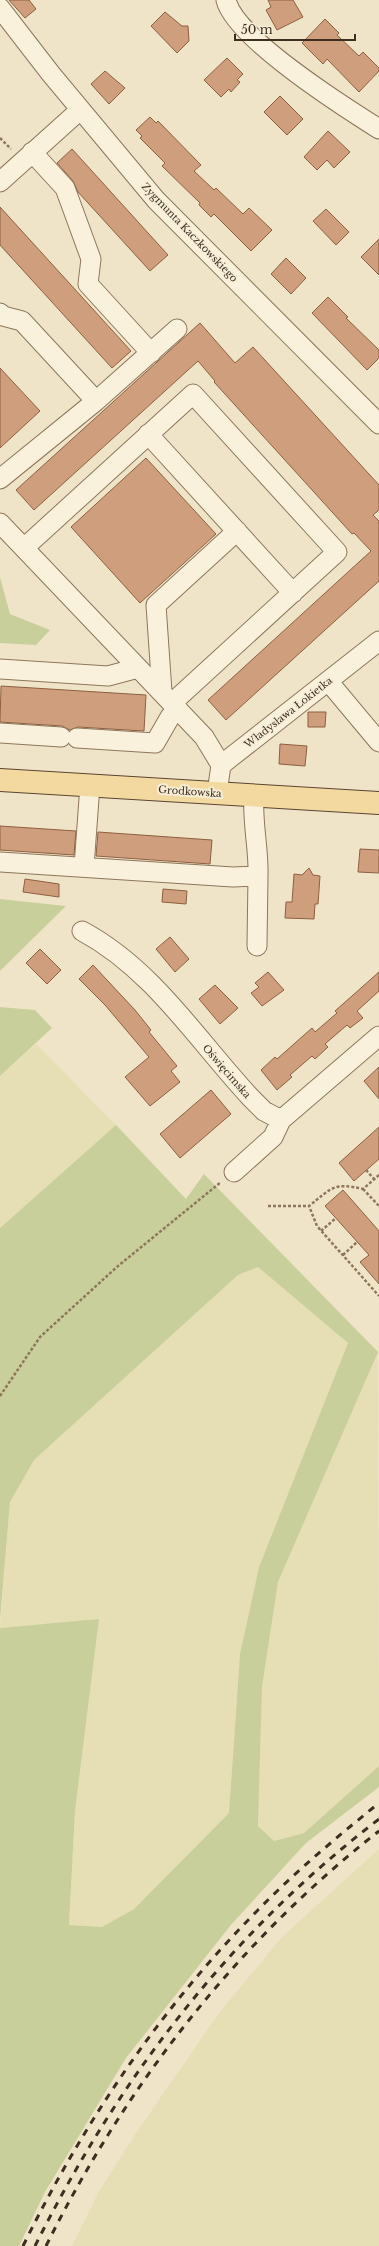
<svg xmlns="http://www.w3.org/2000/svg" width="379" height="2246" viewBox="0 0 379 2246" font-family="'Libre Baskerville',serif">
<rect width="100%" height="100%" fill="#f0e4c8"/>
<!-- farmland -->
<path fill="#e6deb5" d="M36,1044L116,1125L0,1228V1076Z
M258,1267L348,1343L259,1567L240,1654L229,1813L134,1909L102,1927L69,1925L75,1811L99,1620L0,1628L10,1502L34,1460L238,1275Z
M378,1352L379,1766L304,1833L274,1841L258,1826L262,1687L278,1582Z
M379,1849V2246H72L98,2193L136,2133L219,2013L282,1937Z"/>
<!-- green -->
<path fill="#c9cf9b" d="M0,577L10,614L50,630L36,645L0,643Z
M0,899L66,906L0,971Z
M0,1007L35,1010L52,1028L0,1076Z
M116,1125L186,1199L204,1174L378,1352L278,1582L262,1687L258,1826L274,1841L304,1833L379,1766V1787L306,1843L230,1926L126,2058L45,2192L19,2246H0V1628L99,1619L75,1811L69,1925L102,1927L134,1909L229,1813L240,1654L259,1567L348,1343L258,1267L238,1275L34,1460L10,1502L0,1620V1228Z"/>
<!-- building -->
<path fill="#cf9f7d" stroke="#8d5f41" d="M9,0H29L36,9L25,18Z
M268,0H293L303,17L277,30L266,10L271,7Z
M165,12L182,26H188L189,41L177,53L151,26Z
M325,19L339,33L337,35L359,56L363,52L379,68V71L359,92L327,59L323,64L302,43Z
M227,58L243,74L237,80L240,82L231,92L229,89L221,97L204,80Z
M105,71L125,88L109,104L91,84Z
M280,96L303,119L287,135L264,112Z
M150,117L156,123L158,121L201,165L194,171L214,190L216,188L243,214L249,208L272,230L251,251L214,214L211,217L199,205L200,203L162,166L165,163L140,138L142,136L136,130Z
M328,131L350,152L334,168L327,160L317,170L304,157Z
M72,149L168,255L150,271L78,192L73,181L57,163Z
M0,207L131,351L112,368L0,245Z
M326,209L349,232L336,245L313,221Z
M379,239V275L361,257Z
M286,258L306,278L291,294L271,274Z
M328,297L348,317L346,318L379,350V358L367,370L312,313Z
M200,323L235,363L253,347L379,485V510L373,515L379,521V581L226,720L208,700L371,551L354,533L352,534L214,382L215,381L198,361L34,510L16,490Z
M0,368L40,411L0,448Z
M146,458L216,534L140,603L71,527Z
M1,686L146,695L144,731L78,727L70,730L62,726L0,722Z
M308,712H326L325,727H308Z
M280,744L307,746L305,766L279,764Z
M0,826L76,831L74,855L0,850Z
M98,832L212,840L210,864L96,856Z
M360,849L379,850V873L358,872Z
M309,868L313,875L320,876L318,904H315L314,919L285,918L286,902H292L294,874L302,875Z
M25,879L59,884V897L23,892Z
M163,889L187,891L186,904L162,902Z
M170,937L189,959L175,972L156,949Z
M40,949L61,970L47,984L26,963Z
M93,965L135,1010L151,1030L149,1032L177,1066L171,1071L180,1082L150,1106L125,1077L149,1057L105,1005L79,979Z
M268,972L284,990L262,1006L251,993L259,987L255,983Z
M379,972V991L357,1011L363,1018L350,1028L347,1025L325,1044L328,1047L315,1059L312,1056L290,1075L292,1077L277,1090L261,1070L275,1057L277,1059L312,1028L315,1032L337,1013L335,1011Z
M215,985L238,1008L220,1024L199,999Z
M379,1067V1099L364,1081Z
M211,1090L231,1114L180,1158L160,1134Z
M379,1127V1159L354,1181L339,1163Z
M343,1190L379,1231V1284L360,1262L369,1255L325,1206Z"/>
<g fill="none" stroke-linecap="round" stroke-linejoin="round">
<defs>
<path id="minor" d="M226,0C235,38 344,107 379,129
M0,8L51,74L156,200L379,424
M32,152L65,188L91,259L88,284L151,353
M0,182L80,110
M0,313L3,316L22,321L96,401
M148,434L293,593
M0,479L96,401L177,329
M0,523L204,737L221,765
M24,548L193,394L337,552L172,703
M0,669L108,676L138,668
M328,681L379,742
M162,692L156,605L237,531
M0,733L61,737
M77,738L155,743L170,717L178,709
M217,793L221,765L379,641
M0,862L233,877L258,876C259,849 252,823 254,796
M84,867L90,785
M82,931C153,969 197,1040 251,1098L264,1111L281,1120L379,1036
M257,946L258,876
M234,1172L273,1137L281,1120"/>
<path id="major" d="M0,780L379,803"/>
</defs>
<!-- minor casing -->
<use href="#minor" stroke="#8d765c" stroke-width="21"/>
<!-- major casing -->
<use href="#major" stroke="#5b4430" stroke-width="24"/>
<!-- path -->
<path stroke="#8d765c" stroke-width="2.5" stroke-dasharray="3 2" stroke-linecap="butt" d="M0,138L11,149
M366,1170L374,1179
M379,1175L363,1189C333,1182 332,1188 309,1206L317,1226L379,1296
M363,1189L379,1206
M268,1206H309
M321,1231L336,1218
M343,1255L357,1242
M0,1396L40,1337L118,1266L221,1182"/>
<!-- minor -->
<use href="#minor" stroke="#faf1dc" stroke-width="19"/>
<!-- major -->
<use href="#major" stroke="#f3d9a0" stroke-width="22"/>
<!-- rail -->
<path stroke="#3d2e20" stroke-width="3" stroke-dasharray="7 7" stroke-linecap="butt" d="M23,2246C84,2122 160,2009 257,1911C295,1872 337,1837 379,1803
M35,2246C119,2078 229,1934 379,1819
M46,2246C126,2085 237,1942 379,1831"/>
</g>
<g text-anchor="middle" stroke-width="4" stroke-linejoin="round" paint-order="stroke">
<!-- street labels -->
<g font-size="10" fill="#3d2e20" stroke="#f7eed8">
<text transform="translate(190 232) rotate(46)" y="4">Zygmunta Kaczkowskiego</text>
<text transform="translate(288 712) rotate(-38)" y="4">Władysława Łokietka</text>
<text transform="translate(190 791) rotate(4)" y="4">Grodkowska</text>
<text transform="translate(227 1071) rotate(49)" y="4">Oświęcimska</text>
</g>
</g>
<!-- scale -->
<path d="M235 34v6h120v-6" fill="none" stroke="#3d2e20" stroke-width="2"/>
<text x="241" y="34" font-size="12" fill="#3d2e20" stroke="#f7eed8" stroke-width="3" paint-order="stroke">50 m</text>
</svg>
